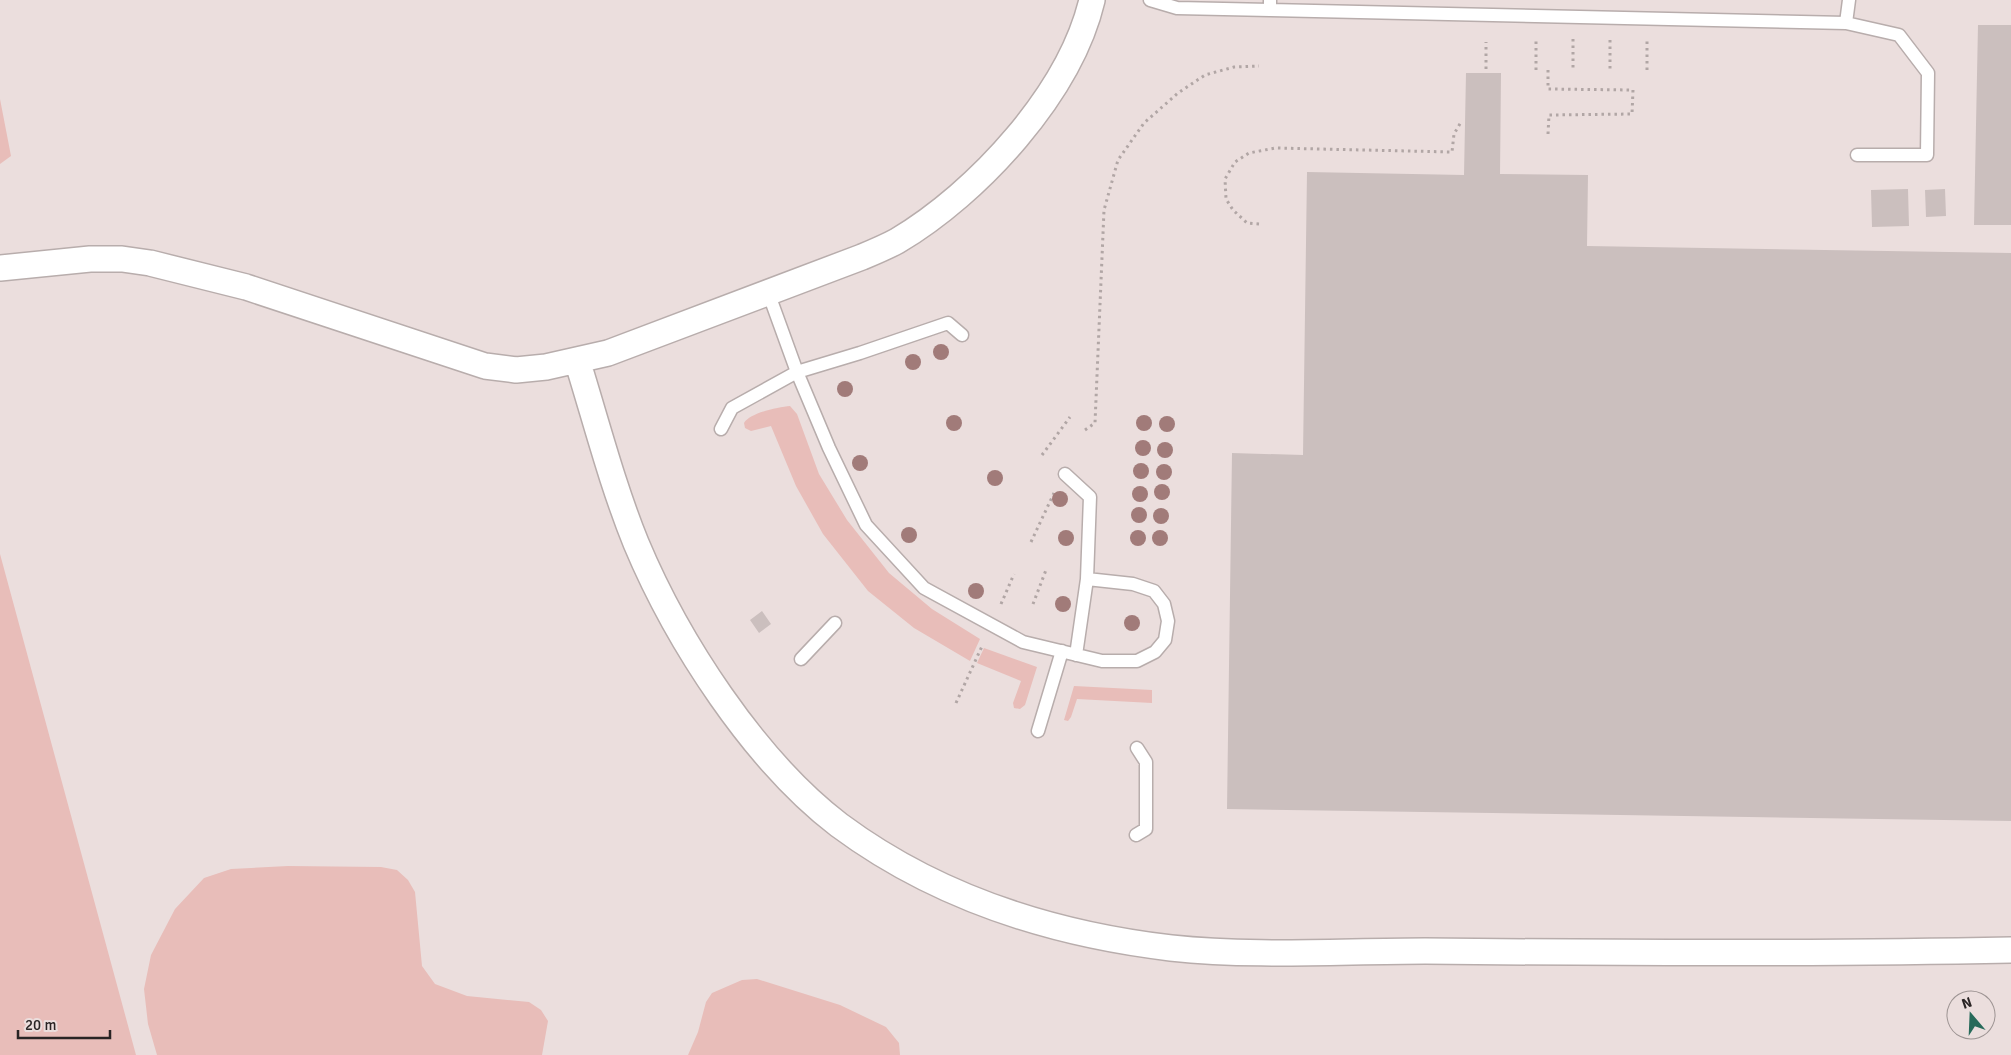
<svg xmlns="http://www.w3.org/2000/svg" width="2011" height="1055" viewBox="0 0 2011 1055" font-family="Signika,sans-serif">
<rect width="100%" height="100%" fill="#ebdedd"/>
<!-- green -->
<path fill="#e8bdb9" d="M0,99L11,156L0,164Z
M790,406L797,414L819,474L847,520L889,573L932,609L980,639L970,661L914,628L868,591L823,534L796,486L771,426L751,431L745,428L744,423C750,413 778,407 790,406Z
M0,554L136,1055H0Z
M984,648L1037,667L1025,705L1020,709L1014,708L1013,703L1021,681L977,663Z
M1074,686L1152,690V703L1077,699L1071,717L1068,721L1064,720Z
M288,866L381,867L397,870L408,880L415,892L422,966L435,984L467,996L529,1002L541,1010L548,1021L542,1055H157L148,1024L144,989L151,955L175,909L204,878L231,869Z
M757,979L840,1005L886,1027L899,1043L900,1055H688L698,1032L706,1002L712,993L742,980Z"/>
<!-- building -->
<path fill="#cbbfbe" d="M1978,25H2011V225H1974Z
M1466,73H1501L1500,174L1588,175L1587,246L2011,253V821L1227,809L1232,453L1303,455L1307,172L1464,175Z
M1908,189L1909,226L1872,227L1871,190Z
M1945,189L1946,216L1926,217L1925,190Z
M762,611L771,624L759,633L750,620Z"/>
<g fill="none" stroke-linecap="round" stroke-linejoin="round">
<defs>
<path id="service" d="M1150,0L1177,8L1270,10V0
M1270,10L1846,23L1899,35L1928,73L1927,155H1857
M1846,23L1849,0
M768,292L797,372L829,448L866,525L924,588L1023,642L1102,661H1137L1155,652L1165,640L1168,621L1164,604L1154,591L1133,584L1087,579
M721,429L732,408L797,372L860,353L948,323L962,335
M1065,474L1090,497L1087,579L1076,655
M801,659L835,623
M1038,731L1062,651
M1136,835L1146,829V762L1137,748"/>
<path id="minor" d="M0,268L90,259H122L150,263L246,287L485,366L516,370L546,367L608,353L862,257C874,252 886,247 897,241C978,193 1070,93 1092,0
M577,360C596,421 612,484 636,543C677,641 754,760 839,825C936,897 1052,934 1171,948C1255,957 1340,951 1425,951C1620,953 1815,954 2011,950"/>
</defs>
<!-- service casing -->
<use href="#service" stroke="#b8adac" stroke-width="15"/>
<!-- minor casing -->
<use href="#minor" stroke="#b8adac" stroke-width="28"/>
<!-- path -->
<path stroke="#b1a6a5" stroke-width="3" stroke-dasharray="2.5 4" stroke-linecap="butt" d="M1573,39V70
M1610,40V70
M1486,69V42
M1536,70V39
M1647,70V41
M1548,134L1549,115L1632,114L1633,90L1548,89V70
M1259,224L1247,223L1233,210L1226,199L1225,179L1235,162L1249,153L1275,148L1452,152L1454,134L1461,122
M1085,430L1095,423L1104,210L1118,160L1144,123L1178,93L1205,75L1234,67L1259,66
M1042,455L1070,417
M1031,542L1054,493
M1001,604L1014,574
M1033,604L1046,570
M956,703L983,644"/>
<!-- service -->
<use href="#service" stroke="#fff" stroke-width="12"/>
<!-- minor -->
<use href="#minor" stroke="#fff" stroke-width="25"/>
</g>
<!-- trees -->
<g fill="#a17b79">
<circle cx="941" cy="352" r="8"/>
<circle cx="913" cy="362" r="8"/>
<circle cx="845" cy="389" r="8"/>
<circle cx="954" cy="423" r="8"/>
<circle cx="1144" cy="423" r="8"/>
<circle cx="1167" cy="424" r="8"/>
<circle cx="1143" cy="448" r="8"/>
<circle cx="1165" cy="450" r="8"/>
<circle cx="860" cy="463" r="8"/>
<circle cx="1141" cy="471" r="8"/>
<circle cx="1164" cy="472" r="8"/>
<circle cx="995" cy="478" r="8"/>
<circle cx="1162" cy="492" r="8"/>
<circle cx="1140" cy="494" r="8"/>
<circle cx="1060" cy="499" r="8"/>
<circle cx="1139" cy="515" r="8"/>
<circle cx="1161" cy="516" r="8"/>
<circle cx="909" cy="535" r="8"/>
<circle cx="1066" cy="538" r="8"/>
<circle cx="1138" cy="538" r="8"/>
<circle cx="1160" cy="538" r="8"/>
<circle cx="976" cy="591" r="8"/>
<circle cx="1063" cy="604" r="8"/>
<circle cx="1132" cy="623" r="8"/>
</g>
<!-- north arrow -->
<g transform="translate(1971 1015) rotate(341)"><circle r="24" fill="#ebdedd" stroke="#9d9493"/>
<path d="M0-4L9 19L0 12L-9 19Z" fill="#276a5a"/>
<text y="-8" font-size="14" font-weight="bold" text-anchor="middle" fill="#292424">N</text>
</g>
<!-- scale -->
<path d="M18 1030v8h92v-8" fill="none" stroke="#292424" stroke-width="2.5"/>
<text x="25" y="1030" font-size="15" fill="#292424" stroke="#ebdedd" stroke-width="4" paint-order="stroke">20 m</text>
</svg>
